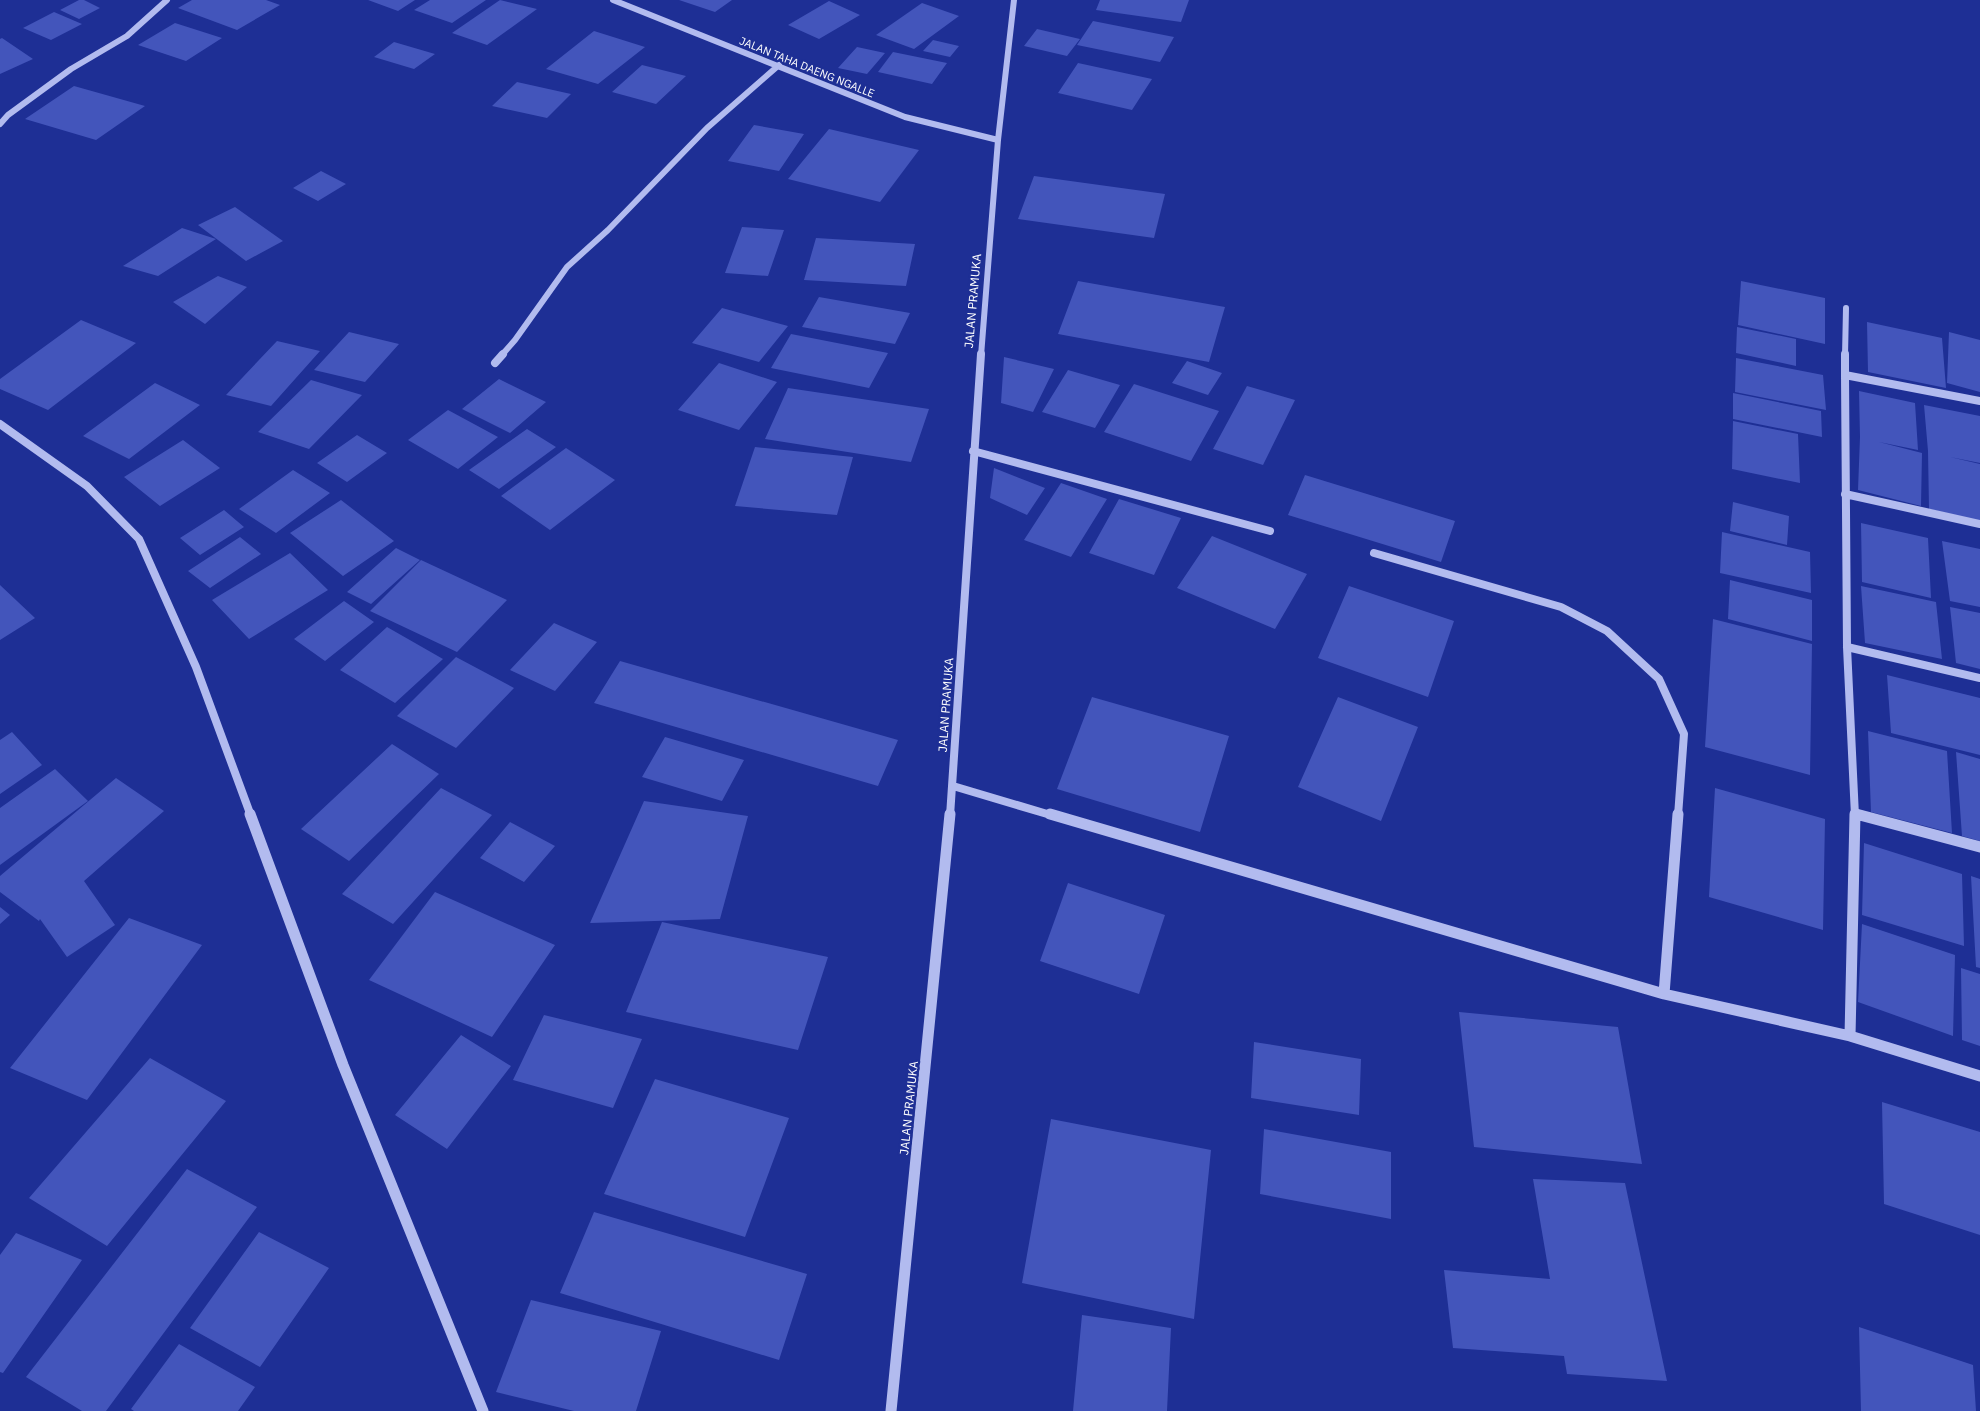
<svg xmlns="http://www.w3.org/2000/svg" width="1980" height="1411" viewBox="0 0 1980 1411" font-family="'IBM Plex Sans',sans-serif">
<rect width="100%" height="100%" fill="#1e2f95"/>
<!-- building -->
<path fill="#4355bb" d="M79,0H84L100,8L79,19L60,10Z
M192,0H266L280,5L237,30L178,8Z
M368,0H415L398,11Z
M430,0H486L452,23L414,10Z
M500,0L537,9L487,45L452,33Z
M679,0H732L715,12Z
M1100,0H1189L1181,22L1096,10Z
M829,1L860,15L819,39L788,25Z
M922,3L959,16L914,49L876,35Z
M54,12L82,24L51,40L23,28Z
M1093,21L1174,37L1160,62L1077,45Z
M175,23L222,38L186,61L138,45Z
M1037,29L1080,39L1067,56L1024,46Z
M594,31L645,47L598,84L546,69Z
M2,38L33,59L0,74V39Z
M933,40L959,46L950,57L923,51Z
M394,42L435,54L414,69L374,57Z
M857,47L885,53L867,74L838,68Z
M893,52L947,63L932,84L878,72Z
M1078,63L1152,79L1132,110L1058,93Z
M642,65L686,76L656,104L612,92Z
M517,82L571,94L547,118L492,106Z
M74,86L145,106L96,140L25,119Z
M754,125L804,134L779,171L728,161Z
M829,129L919,150L880,202L788,179Z
M321,171L346,184L318,201L293,188Z
M1034,176L1165,194L1154,238L1018,219Z
M235,207L283,241L246,261L198,225Z
M742,227L784,230L768,276L725,273Z
M182,228L216,239L158,276L123,266Z
M816,238L915,244L906,286L804,280Z
M218,276L247,287L205,324L173,302Z
M1078,281L1225,307L1209,362L1058,334Z
M1741,281L1825,298V344L1738,325Z
M819,297L910,313L895,344L802,327Z
M722,308L788,326L759,362L692,343Z
M81,320L136,343L48,410L0,389V379Z
M1867,322L1942,338L1946,388L1868,372Z
M1737,327L1796,339V366L1736,353Z
M349,332L399,344L365,382L314,370Z
M1949,332L1980,340V392L1947,383Z
M791,334L888,353L869,388L771,368Z
M277,341L320,351L271,406L226,395Z
M1004,357L1054,369L1033,412L1001,403Z
M1736,358L1823,375L1826,410L1735,392Z
M1187,361L1222,373L1208,395L1172,383Z
M719,363L777,382L739,430L678,410Z
M1068,370L1120,385L1095,428L1042,412Z
M499,379L546,402L510,433L462,409Z
M311,380L362,395L309,449L258,432Z
M155,383L200,405L129,459L83,436Z
M1134,384L1219,411L1191,461L1104,432Z
M1247,386L1295,400L1263,465L1213,449Z
M788,388L929,409L911,462L765,439Z
M1859,391L1915,403L1918,450L1879,442L1922,453L1921,506L1858,490L1860,437Z
M1733,393L1821,411L1822,437L1733,419Z
M1924,405L1980,416V463L1950,457L1980,464V521L1929,509L1928,451Z
M448,410L498,437L458,469L408,440Z
M1733,421L1798,434L1800,483L1732,469Z
M527,429L556,447L499,489L469,470Z
M357,435L387,453L347,482L317,463Z
M183,440L220,468L160,506L124,477Z
M755,447L853,457L837,515L735,506Z
M566,448L615,480L550,530L501,496Z
M994,468L1045,488L1027,515L990,498Z
M293,470L330,493L276,533L239,509Z
M1305,475L1455,521L1441,562L1288,515Z
M1061,483L1107,499L1071,557L1024,540Z
M1119,499L1181,518L1154,575L1089,553Z
M341,500L394,541L343,576L290,533Z
M1733,502L1789,516L1787,545L1730,531Z
M224,510L244,527L200,555L180,538Z
M1861,523L1928,538L1931,598L1862,582Z
M1722,532L1810,552L1811,593L1720,573Z
M1212,536L1307,574L1275,629L1177,588Z
M240,537L261,554L210,588L188,571Z
M1942,541L1980,549V607L1950,601Z
M396,548L420,560L371,604L347,592Z
M290,553L328,590L249,639L212,600Z
M421,560L507,600L457,652L370,611Z
M1730,580L1812,600V641L1728,619Z
M0,585L35,618L0,640Z
M1349,586L1454,621L1428,697L1318,658Z
M1861,586L1936,602L1942,659L1865,643Z
M344,601L374,622L325,661L294,639Z
M1950,607L1980,613V669L1956,663Z
M1713,619L1812,644L1810,775L1705,747Z
M554,623L597,642L555,691L510,670Z
M387,627L443,659L395,703L340,670Z
M456,657L514,688L456,748L397,716Z
M620,661L898,740L878,786L594,703Z
M1887,675L1980,698V755L1891,733Z
M1092,697L1229,736L1200,832L1057,789Z
M1338,697L1418,727L1381,821L1298,787Z
M1868,731L1947,751L1952,833L1871,812Z
M12,732L42,765L0,794V740Z
M665,737L744,760L722,801L642,777Z
M392,744L439,774L349,861L301,829Z
M1956,752L1980,759V841L1962,836Z
M55,769L88,801L0,865V808Z
M116,778L164,811L84,881L115,925L67,957L40,919L39,921L0,892V876Z
M441,788L492,815L393,924L342,894Z
M1715,788L1825,819L1823,930L1709,897Z
M644,801L748,816L720,919L590,923Z
M510,822L555,846L524,882L480,858Z
M1864,843L1962,874L1964,946L1862,915Z
M1971,876L1980,879V968L1976,967Z
M1068,883L1165,915L1139,994L1040,961Z
M435,892L555,945L492,1037L369,980Z
M0,907L10,915L0,924Z
M129,918L202,945L87,1100L10,1068Z
M662,922L828,957L798,1050L626,1012Z
M1862,924L1955,955L1953,1036L1858,1002Z
M1961,968L1980,974V1046L1962,1040Z
M1459,1012L1618,1027L1642,1164L1474,1147Z
M544,1015L642,1039L613,1108L513,1080Z
M461,1035L511,1066L447,1149L395,1115Z
M1254,1042L1361,1059L1359,1115L1251,1098Z
M150,1058L226,1101L107,1246L29,1198Z
M655,1079L789,1118L745,1237L604,1194Z
M1882,1102L1980,1132V1235L1884,1204Z
M1051,1119L1211,1150L1194,1319L1022,1283Z
M1264,1129L1391,1152V1219L1260,1194Z
M187,1169L257,1207L106,1411H82L26,1377Z
M1533,1179L1625,1183L1667,1381L1567,1374L1564,1356L1453,1348L1444,1270L1550,1279Z
M594,1212L807,1274L779,1360L560,1293Z
M259,1232L329,1268L260,1367L190,1328Z
M16,1233L82,1260L3,1373L0,1372V1255Z
M531,1300L661,1331L636,1411H574L496,1392Z
M1082,1315L1171,1328L1167,1411H1073Z
M1859,1327L1973,1365L1976,1411H1861Z
M179,1344L255,1387L238,1411H134L131,1409Z"/>
<g fill="none" stroke-linecap="round" stroke-linejoin="round">
<!-- minor-far2 -->
<path stroke="#b2bbef" stroke-width="6" d="M613,0L905,117L998,140
M0,124L8,115L71,69L127,36L167,0
M501,356L515,340L567,267L608,230L707,128L779,65
M981,356L998,140L1014,0
M1845,356L1846,308"/>
<!-- minor-far1 -->
<path stroke="#b2bbef" stroke-width="8" d="M495,363L503,354
M1845,375V354
M0,424L87,486L139,539L196,667L251,816
M973,451L1270,531
M1845,494L1980,524
M1374,553L1561,607L1607,631L1659,679L1684,734L1678,816
M1847,647L1980,678
M953,786L1054,816
M1855,814L1861,816
M950,816L981,354
M1855,816L1847,647L1845,375L1980,401"/>
<!-- minor -->
<path stroke="#b2bbef" stroke-width="11" d="M250,814L343,1065L483,1411
M1050,814L1664,994L1850,1036L1980,1076
M1856,814L1980,847
M1664,994L1678,814
M1850,1036L1855,814
M891,1411L950,814"/>
</g>
<g text-anchor="middle" stroke-width="4.5" stroke-linejoin="round" paint-order="stroke">
<!-- far-street labels -->
<g font-size="11" fill="#fff" stroke="#1e2f95">
<text transform="translate(807 67) rotate(22)" y="4">JALAN TAHA DAENG NGALLE</text>
</g>
<!-- street labels -->
<g font-size="12" fill="#fff" stroke="#1e2f95">
<text transform="translate(973 301) rotate(-85)" y="4">JALAN PRAMUKA</text>
<text transform="translate(946 705) rotate(-86)" y="4">JALAN PRAMUKA</text>
<text transform="translate(909 1108) rotate(-84)" y="4">JALAN PRAMUKA</text>
</g>
</g>
</svg>
